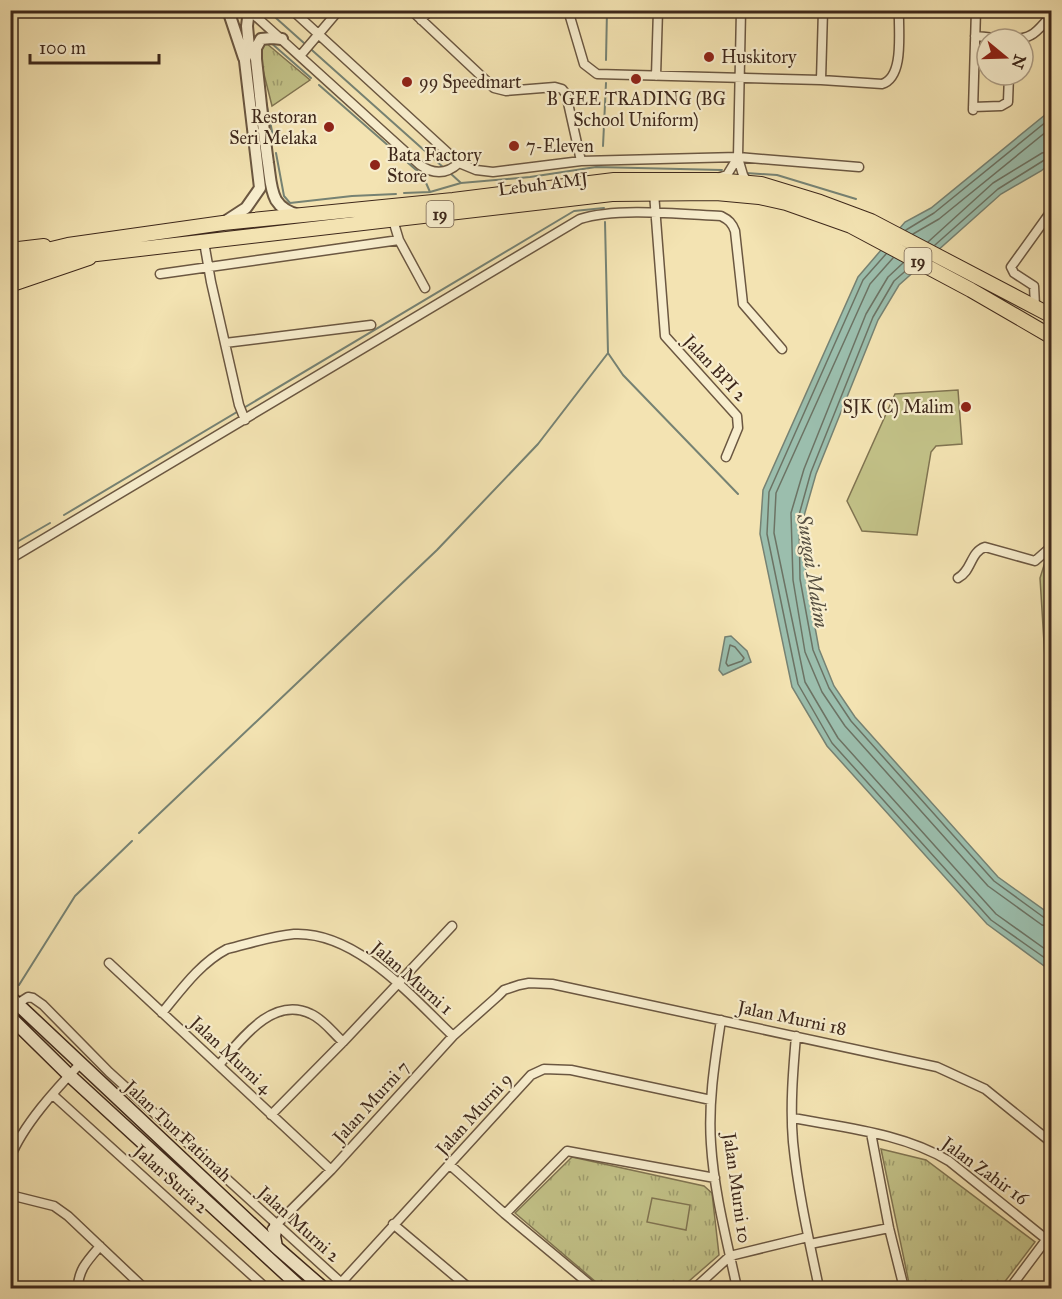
<svg xmlns="http://www.w3.org/2000/svg" width="1062" height="1299" viewBox="0 0 1062 1299" font-family="'IM FELL Great Primer',serif">
<defs>
<pattern id="grass-tufts" width="24" height="20" patternUnits="userSpaceOnUse" patternTransform="scale(1.5)"><rect width="24" height="20" fill="#c2c187"/><path d="M3 7l-1-3M5 7V3M7 7l1-3M15 17l-1-3M17 17v-4M19 17l1-3" fill="none" stroke="#9f9d6e"/></pattern>
<pattern id="cemetery-stones" width="16" height="16" patternUnits="userSpaceOnUse" patternTransform="scale(1.5)"><rect width="16" height="16" fill="#c2c187"/><path d="M2 7V4a2 2 0 0 1 4 0v3zM10 15v-3a2 2 0 0 1 4 0v3z" fill="#9f9d6e"/></pattern>
</defs>
<rect width="100%" height="100%" fill="#f3e3b2"/>
<filter id="stains"><feTurbulence type="fractalNoise" baseFrequency=".00333" numOctaves="4"/><feColorMatrix values="0 0 0 0 .2 0 0 0 0 .09 0 0 0 0 .02 0 0 0 .5 -.17"/></filter>
<radialGradient id="worn" r=".72"><stop offset=".6" stop-color="#630" stop-opacity="0"/><stop offset="1" stop-color="#630" stop-opacity=".3"/></radialGradient>
<!-- grass -->
<path fill="url(#grass-tufts)" stroke="#807451" stroke-width="1.5" d="M266,43L310,80L272,106L259,54L263,44Z
M881,1149L926,1160L1035,1242L1000,1288H910Z
M572,1157L704,1186L712,1193L719,1255L681,1288H603L515,1213Z"/>
<!-- cemetery -->
<path fill="url(#cemetery-stones)" stroke="#807451" stroke-width="1.5" d="M1051,543V697L1047,691L1040,578Z"/>
<!-- garden -->
<path fill="#c2c187" stroke="#807451" stroke-width="1.5" d="M958,390L962,444L936,446L931,452L917,535L862,531L847,501L895,394Z
M652,1198L690,1205L686,1230L647,1222Z"/>
<!-- water -->
<path fill="#9bbead" stroke="#768273" stroke-width="1.5" d="M1051,110V163L1041,171L1001,194L899,285L878,320L816,474L804,516L806,578L819,649L834,686L855,717L998,877L1051,915V971L987,924L827,746L792,687L760,534L763,490L858,277L905,222L931,208Z
M731,636L747,651L751,662L723,675L719,670L725,637Z"/>
<g fill="none" stroke-linecap="round" stroke-linejoin="round">
<!-- shore -->
<path stroke="#6c7364" stroke-width="1.5" d="M906,230L934,213L1052,117
M913,234L939,219L1052,127
M928,242L993,183L1042,153L1052,151
M935,245L998,189L1046,159L1052,158
M886,254L863,280L769,492L767,534L798,684L832,743L991,920L1052,963
M893,258L870,284L776,493L774,533L805,682L838,738L996,914L1052,954
M903,263L888,277L866,314L804,469L791,513L793,580L805,652L822,692L845,726L988,886L1042,925L1052,927
M910,267L894,281L873,317L811,472L799,515L800,579L813,650L829,688L851,721L994,881L1046,919L1052,920
M730,645L735,647L744,658L742,661L728,666L726,663Z"/>
<!-- stream -->
<path stroke="#768273" stroke-width="2" d="M267,10L444,168
M270,42L311,78
M606,60L607,10
M319,85L423,176L430,192
M265,97L274,141
M603,146L606,83
M276,153L284,196L290,203L352,196L396,194
M450,173L461,183
M746,173L777,175L856,199
M404,193L430,192L461,183L530,177L596,167L722,170
M605,222L608,353L623,375L738,494
M64,515L574,211L604,208
M10,546L50,523
M139,833L437,550L538,444L608,353
M19,985L75,896L132,841"/>
<defs>
<path id="minor" d="M292,10L459,163L476,170L493,172L581,161L738,157L859,167
M411,10L494,88L506,91L555,87L562,89L566,94L581,161
M568,10L584,64L597,74L821,80L882,84C905,77 898,30 899,10
M66,11V10
M251,12L420,165C434,175 447,174 459,163
M421,20L430,10
M975,36C991,37 1017,43 1031,35C1039,31 1045,21 1052,15
M300,56L339,10
M656,76L658,10
M821,80L823,10
M973,107L1001,106L1008,102L1009,75
M973,110L976,10
M738,158L743,175L748,183
M717,178L727,175L738,157L741,10
M654,193L665,336L737,416L738,428L726,457
M399,240L425,288
M204,242L211,282L239,405L245,420
M160,274L399,240L393,220
M1035,306L1034,286L1014,273L1011,267L1052,210
M225,343L371,325
M10,559L580,219C616,207 681,214 721,216C729,220 732,223 735,231L743,304L782,349
M958,578C972,571 970,552 985,547L1035,561L1052,546
M109,963L331,1170
M17,1004L28,997L33,998L43,1005L109,1072L347,1288
M162,1013C181,990 200,963 227,949C248,944 272,936 294,934C356,931 412,997 453,1036
M721,1020C715,1060 708,1102 711,1144C714,1192 727,1241 737,1288
M796,1036C793,1071 790,1107 793,1142C798,1192 809,1240 819,1288
M219,1065C240,1041 272,995 311,1014C323,1019 333,1033 343,1042
M53,1095L266,1288
M271,1115L343,1042L452,926
M793,1118C845,1128 903,1133 949,1161L1046,1239
M871,1133L889,1228L904,1288
M10,1158C23,1125 56,1089 80,1064
M450,1165L505,1214L594,1288
M10,1195L54,1206L68,1216L144,1288
M505,1214L567,1151L715,1178
M393,1224L469,1288
M272,1229L331,1170L453,1036L498,996L504,990L519,985L529,983L552,984L937,1067L985,1089L1052,1143
M810,1244L889,1228
M340,1284L531,1075L544,1069L571,1070L711,1100
M78,1288C78,1270 88,1260 100,1246
M695,1288L730,1256L808,1237
M1010,1288L1052,1232"/>
<path id="tertiary" d="M228,10L244,58
M249,48L253,50L256,59C260,94 263,128 268,163C270,175 270,189 276,200C281,208 290,213 299,215
M256,58V48L261,39L272,38L282,39
M226,221L246,208L260,188L245,61L246,52L249,48L247,26L249,10"/>
<path id="secondary" d="M10,997L276,1247L323,1288
M10,1017L69,1075L301,1288
M276,1226L274,1236L276,1247"/>
<path id="primary" d="M10,250L44,246
M10,285L89,258"/>
<path id="trunk" d="M10,259L68,245L223,223L453,200L614,180H716L761,184L820,202L871,221L1052,316
M10,272L71,257L612,194L716,193L759,197L786,203L851,226L971,290L1052,337"/>
</defs>
<!-- minor casing -->
<use href="#minor" stroke="#6b5741" stroke-width="11"/>
<!-- tertiary casing -->
<use href="#tertiary" stroke="#6b5741" stroke-width="14"/>
<!-- secondary casing -->
<use href="#secondary" stroke="#3e281b" stroke-width="15"/>
<!-- primary casing -->
<use href="#primary" stroke="#3e281b" stroke-width="16"/>
<!-- trunk casing -->
<use href="#trunk" stroke="#3e281b" stroke-width="16"/>
<!-- minor -->
<use href="#minor" stroke="#f7edcd" stroke-width="8"/>
<!-- tertiary -->
<use href="#tertiary" stroke="#f7edcd" stroke-width="10"/>
<!-- secondary -->
<use href="#secondary" stroke="#f7edcd" stroke-width="12"/>
<!-- primary -->
<use href="#primary" stroke="#f3e3b2" stroke-width="14"/>
<!-- trunk -->
<use href="#trunk" stroke="#f3e3b2" stroke-width="14"/>
</g>
<!-- markers -->
<g fill="#8f2418" stroke="#f7edcd" stroke-width="2">
<circle cx="709" cy="57" r="6"/>
<circle cx="636" cy="79" r="6"/>
<circle cx="407" cy="82" r="6"/>
<circle cx="329" cy="127" r="6"/>
<circle cx="514" cy="146" r="6"/>
<circle cx="375" cy="165" r="6"/>
<circle cx="966" cy="407" r="6"/>
</g>
<g text-anchor="middle" stroke-width="4.5" stroke-linejoin="round" paint-order="stroke">
<!-- shield labels -->
<g fill="#f7edcd" stroke="#766350" stroke-width="1.5">
<rect x="426.5" y="201" width="27" height="26" rx="4.5"/>
<rect x="904.5" y="248" width="27" height="26" rx="4.5"/>
</g>
<g font-size="16" font-weight="bold" fill="#3e281b">
<text x="440" y="220">19</text>
<text x="918" y="267">19</text>
</g>
<!-- poi labels -->
<g font-size="18" fill="#3e281b" stroke="#f7edcd" text-anchor="start">
<text x="721" y="63">Huskitory</text>
<text x="419" y="88">99 Speedmart</text>
<text x="636" y="105" text-anchor="middle">B GEE TRADING (BG<tspan x="636" dy="21">School Uniform)</tspan></text>
<text x="317" y="123" text-anchor="end">Restoran<tspan x="317" dy="21">Seri Melaka</tspan></text>
<text x="526" y="152">7-Eleven</text>
<text x="387" y="161">Bata Factory<tspan x="387" dy="21">Store</tspan></text>
<text x="954" y="413" text-anchor="end">SJK (C) Malim</text>
</g>
<!-- street labels -->
<g font-size="18" fill="#3e281b" stroke="#f7edcd">
<text transform="translate(543 184) rotate(-7)" y="6">Lebuh AMJ</text>
<text transform="translate(715 368) rotate(47)" y="6">Jalan BPI 2</text>
<text transform="translate(412 978) rotate(41)" y="6">Jalan Murni 1</text>
<text transform="translate(792 1018) rotate(12)" y="6">Jalan Murni 18</text>
<text transform="translate(231 1055) rotate(43)" y="6">Jalan Murni 4</text>
<text transform="translate(371 1102) rotate(-48)" y="6">Jalan Murni 7</text>
<text transform="translate(474 1114) rotate(-48)" y="6">Jalan Murni 9</text>
<text transform="translate(178 1131) rotate(43)" y="6">Jalan Tun Fatimah</text>
<text transform="translate(985 1171) rotate(36)" y="6">Jalan Zahir 16</text>
<text transform="translate(171 1179) rotate(42)" y="6">Jalan Suria 2</text>
<text transform="translate(737 1188) rotate(82)" y="6">Jalan Murni 10</text>
<text transform="translate(299 1224) rotate(42)" y="6">Jalan Murni 2</text>
</g>
<!-- water labels -->
<g font-size="20" font-style="italic" fill="#554e40" stroke="#f7edcd">
<text transform="translate(813 571) rotate(81)" y="7">Sungai Malim</text>
</g>
</g>
<!-- margin -->
<rect width="1062" height="1299" fill="none" stroke="#f3e3b2" stroke-width="36"/>
<rect x="12" y="12" width="1038" height="1275" fill="none" stroke="#3e281b" stroke-width="3"/>
<rect x="18" y="18" width="1026" height="1263" fill="none" stroke="#3e281b" stroke-width="1.5"/>
<!-- north arrow -->
<g transform="translate(1005 57) rotate(109)"><circle r="28" fill="#f7edcd" stroke="#ad9e86" stroke-width="1.5"/>
<path d="M0-4.5L10 22L0 15L-10 22Z" fill="#8f2418"/>
<text y="-9" font-size="16" font-weight="bold" text-anchor="middle" fill="#3e281b">N</text>
</g>
<!-- scale -->
<path d="M30 54v9h129v-9" fill="none" stroke="#3e281b" stroke-width="3"/>
<text x="39" y="54" font-size="18" fill="#3e281b" stroke="#f7edcd" stroke-width="4.5" paint-order="stroke">100 m</text>
<rect width="100%" height="100%" filter="url(#stains)"/>
<rect width="100%" height="100%" fill="url(#worn)"/>
</svg>
